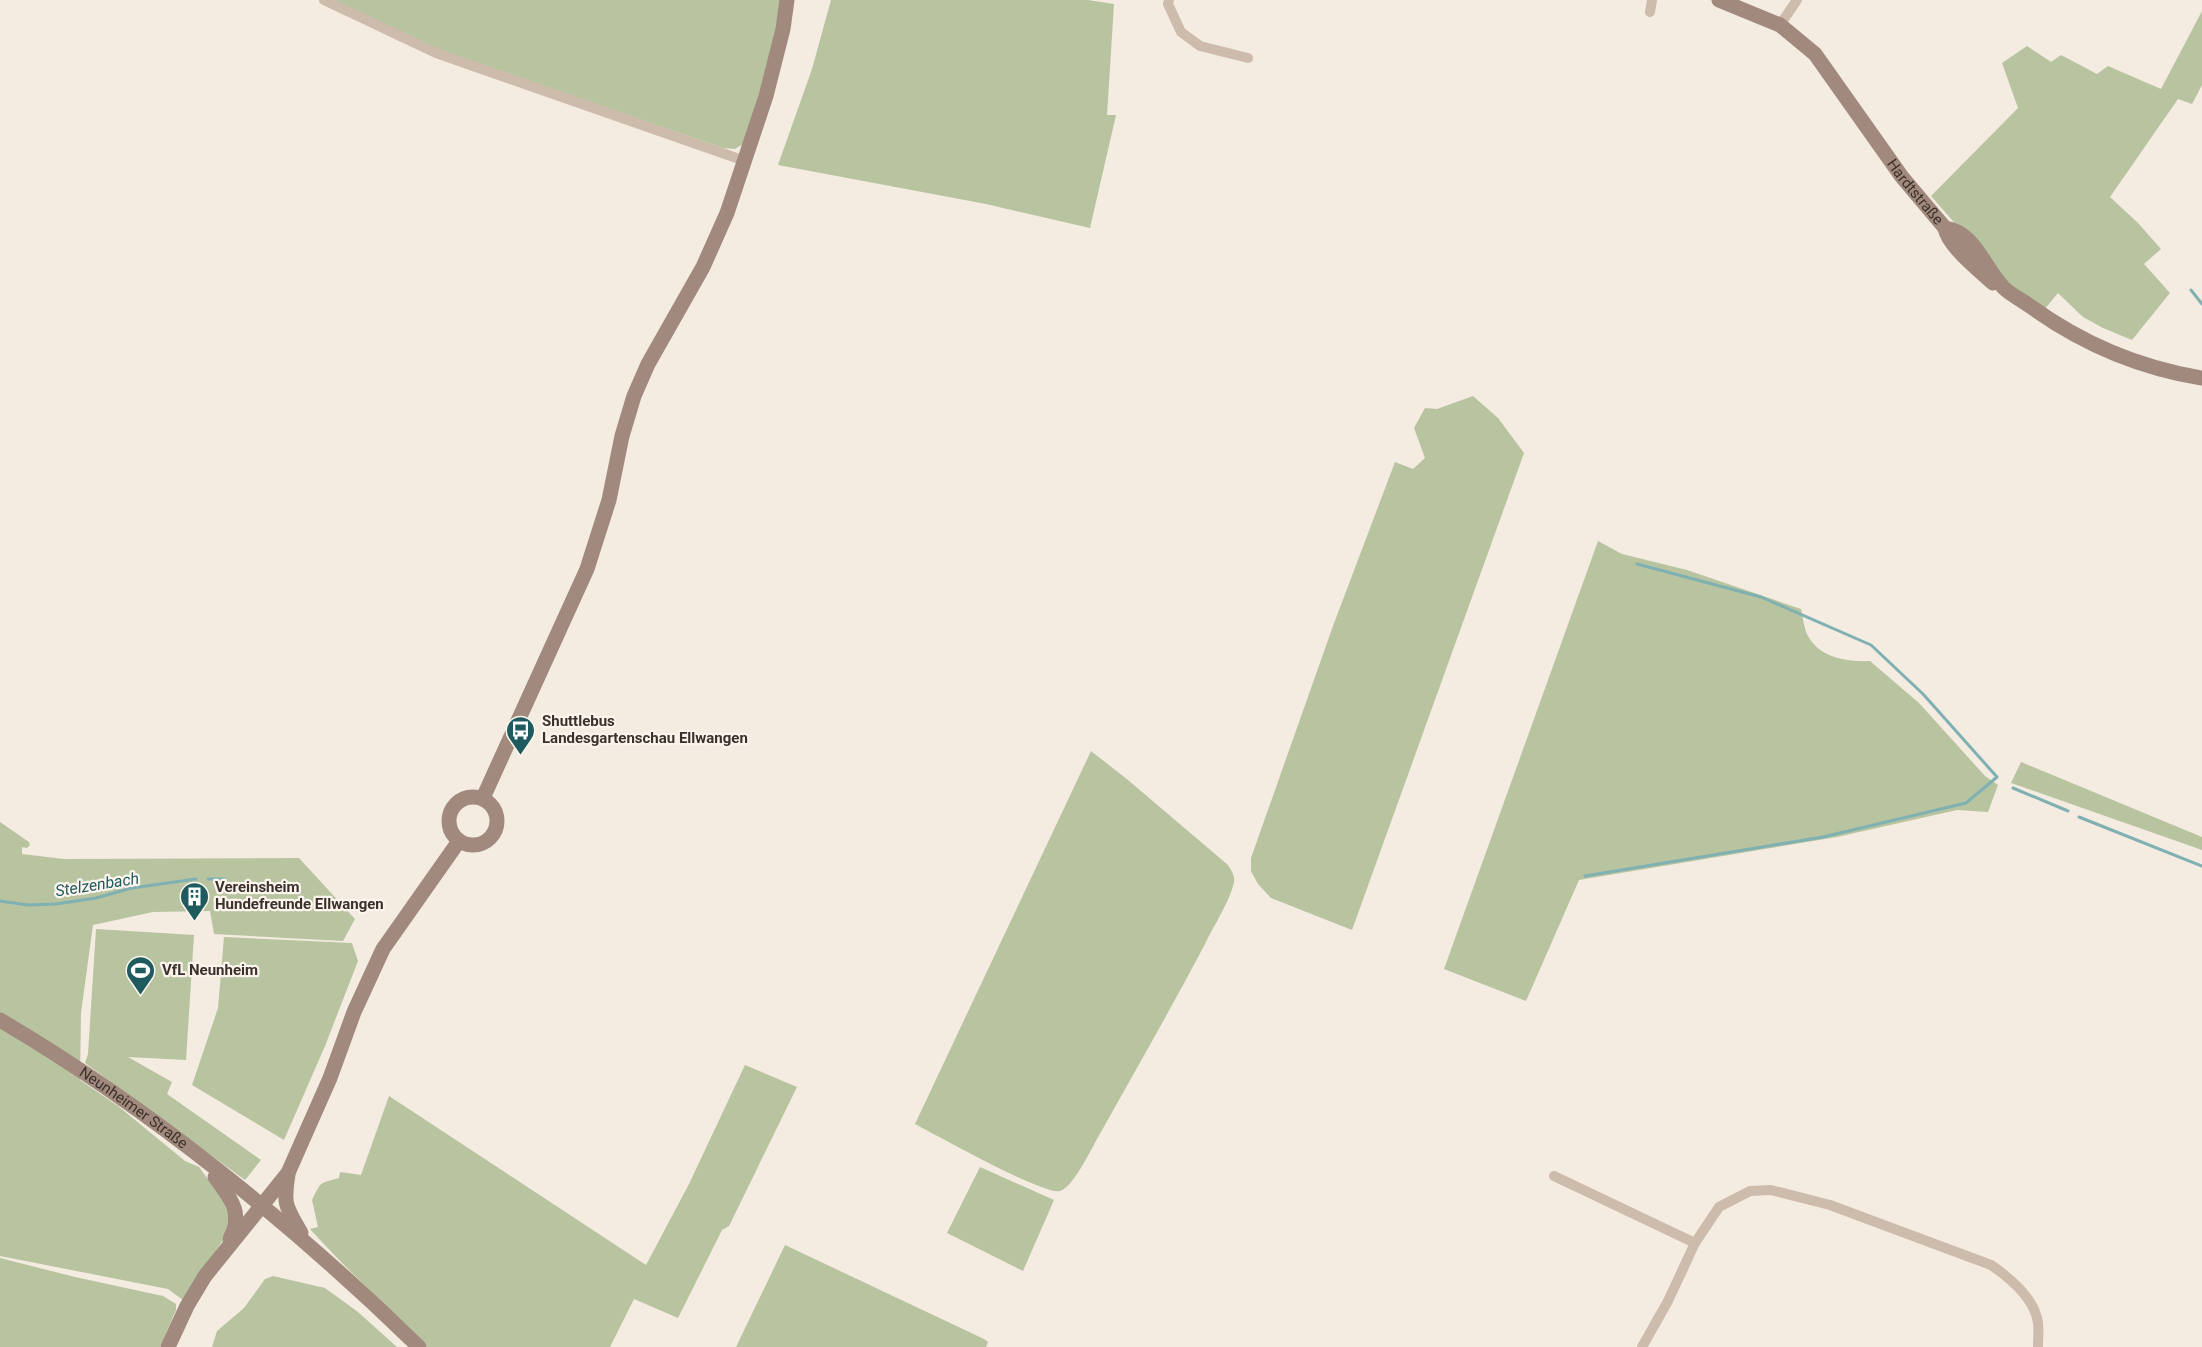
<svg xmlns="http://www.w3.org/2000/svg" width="2202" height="1347" viewBox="0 0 2202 1347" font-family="Roboto,sans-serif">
<rect width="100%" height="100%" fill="#f4ebe1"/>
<!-- green -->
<path fill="#b8c4a0" d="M333,0H781L777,30L745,143L735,149L723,148L432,47Z
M831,0H1088L1114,4L1107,115H1116L1090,228L986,204L778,165L812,69Z
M2202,11V85L2192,104L2178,99L2110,197L2138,223L2161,249L2144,264L2170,293L2132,340L2103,328L2083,317L2058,293L2044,310L2009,285L1931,196L2018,108L2002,63L2027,46L2051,62L2061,55L2097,74L2108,66L2161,89Z
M1473,396L1498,418L1524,453L1352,930L1271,898L1258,884L1251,871V858L1333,626L1395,462L1413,469L1425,458L1414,428L1425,408L1437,409Z
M1598,541L1622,554L1687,570L1801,609C1803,617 1804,629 1808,636C1820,658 1847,662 1870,661L1919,703L1985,776L1998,785L1988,812L1957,810L1837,837L1579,880L1526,1001L1444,969Z
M1091,751L1128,780L1228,865C1231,870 1235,875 1234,882C1231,899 1213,927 1205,944C1172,1007 1136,1069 1101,1132C1093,1145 1074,1187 1060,1191C1045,1196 936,1135 915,1124Z
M2021,762L2202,837V850L2011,783Z
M0,822L29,842L30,845L27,848L22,847V854L64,859L299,858L355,919L343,941L214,934L210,911L153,912L93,925L81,1013L80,1080L118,1106L185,1161L199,1167L221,1197L229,1215L225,1237L183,1300L168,1289L0,1256Z
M96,929L194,935L186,1060L128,1057L172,1082L167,1094L261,1160L245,1180L85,1063L88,1054Z
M224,937L352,943L358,961L325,1046L284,1140L192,1085L218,1008Z
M745,1065L797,1087L729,1226L722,1230L678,1318L634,1299L610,1347H426C388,1307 347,1270 310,1229L318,1227L312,1200C322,1180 319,1184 339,1178L340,1172L361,1175L389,1096L646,1265L689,1184Z
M980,1167L1054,1200L1023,1271L947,1233Z
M785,1245L984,1339L988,1342L986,1347H736Z
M0,1258L75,1277L163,1296L176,1304V1310L160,1347H0Z
M273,1276L325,1288L358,1312L397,1347H212L217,1331L244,1308L265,1279Z"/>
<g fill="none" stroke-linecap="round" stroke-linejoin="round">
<!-- stream -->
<path stroke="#7fb0b2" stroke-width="3" d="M2191,290L2202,304
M2013,788L2068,811
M2079,817L2202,866
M1585,876L1823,837L1966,803L1997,777L1923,694L1871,645L1761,597L1637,564
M208,879H224
M0,901L28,905L56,904L96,898L132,888L196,879"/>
<!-- street -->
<path stroke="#cdbbac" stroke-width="10" d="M324,0L436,53L745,161
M1169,0L1168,4L1181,32L1200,46L1248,58
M1650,12L1652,0
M1780,25L1797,0
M1554,1176L1695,1243
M1642,1347L1668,1301L1695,1243L1719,1207L1750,1191L1771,1190L1830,1205L1991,1265C2010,1278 2035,1299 2038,1323C2039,1331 2038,1339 2038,1347"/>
<!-- secondary -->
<g stroke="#a18a7d" stroke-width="15">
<path id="s1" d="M1719,0L1780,25L1815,54L1902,177L1945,228C1976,233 1984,268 2004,288C2011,295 2022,300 2030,306C2081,343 2140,368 2202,378"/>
<path d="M1945,228C1948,246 1979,270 1993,283"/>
<circle cx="473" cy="821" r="24"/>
<path d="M483,798L587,569L609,500L622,436L634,396L648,364L703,267L727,213L766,96L783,29L787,0"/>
<path id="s2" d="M0,1020C150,1108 295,1226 419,1347"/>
<path d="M288,1174C283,1206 286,1206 301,1233"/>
<path d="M215,1177C230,1198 244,1212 230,1239"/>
<path d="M168,1347L187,1306L205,1276L288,1173L330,1078L354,1012L383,949L459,841"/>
</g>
</g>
<!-- icons -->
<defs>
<symbol id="bus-pin" viewBox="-11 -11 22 30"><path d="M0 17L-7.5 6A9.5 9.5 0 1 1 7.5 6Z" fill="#1f5a5e" stroke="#fbf5ee"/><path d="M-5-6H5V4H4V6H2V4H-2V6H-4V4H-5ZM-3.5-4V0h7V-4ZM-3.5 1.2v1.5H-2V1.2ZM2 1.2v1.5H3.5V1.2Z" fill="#fff"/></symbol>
<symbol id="building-pin" viewBox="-11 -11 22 30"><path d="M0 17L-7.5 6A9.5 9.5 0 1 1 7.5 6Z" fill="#1f5a5e" stroke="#fbf5ee"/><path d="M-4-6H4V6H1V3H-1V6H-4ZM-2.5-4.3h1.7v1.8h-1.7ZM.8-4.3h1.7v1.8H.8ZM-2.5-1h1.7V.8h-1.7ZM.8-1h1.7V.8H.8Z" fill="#fff"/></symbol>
<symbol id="stadium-pin" viewBox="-11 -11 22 30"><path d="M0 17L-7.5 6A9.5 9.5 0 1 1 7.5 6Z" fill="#1f5a5e" stroke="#fbf5ee"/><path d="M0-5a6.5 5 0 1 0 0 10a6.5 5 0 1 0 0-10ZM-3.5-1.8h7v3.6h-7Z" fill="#fff"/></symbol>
</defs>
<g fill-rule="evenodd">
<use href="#bus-pin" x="504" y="714" width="33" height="45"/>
<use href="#building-pin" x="178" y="880" width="33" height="45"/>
<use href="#stadium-pin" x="124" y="954" width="33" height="45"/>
</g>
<g text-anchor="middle" stroke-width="4.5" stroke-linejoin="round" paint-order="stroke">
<!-- street labels -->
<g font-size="15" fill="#3b302b" stroke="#fbf5ee">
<text dy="5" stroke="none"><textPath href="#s1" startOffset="282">Hardtstraße</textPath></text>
<text dy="5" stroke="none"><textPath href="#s2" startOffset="160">Neunheimer Straße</textPath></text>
</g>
<!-- poi labels -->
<g font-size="15" font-weight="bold" fill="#3b302b" stroke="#fbf5ee" text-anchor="start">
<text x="542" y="726">Shuttlebus<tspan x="542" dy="17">Landesgartenschau Ellwangen</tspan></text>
<text x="215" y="892">Vereinsheim<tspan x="215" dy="17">Hundefreunde Ellwangen</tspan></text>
<text x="162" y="975">VfL Neunheim</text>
</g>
<!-- water labels -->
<g font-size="16" font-style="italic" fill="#1f5a5e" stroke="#fbf5ee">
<text transform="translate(97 884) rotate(-9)" y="6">Stelzenbach</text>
</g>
</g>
</svg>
